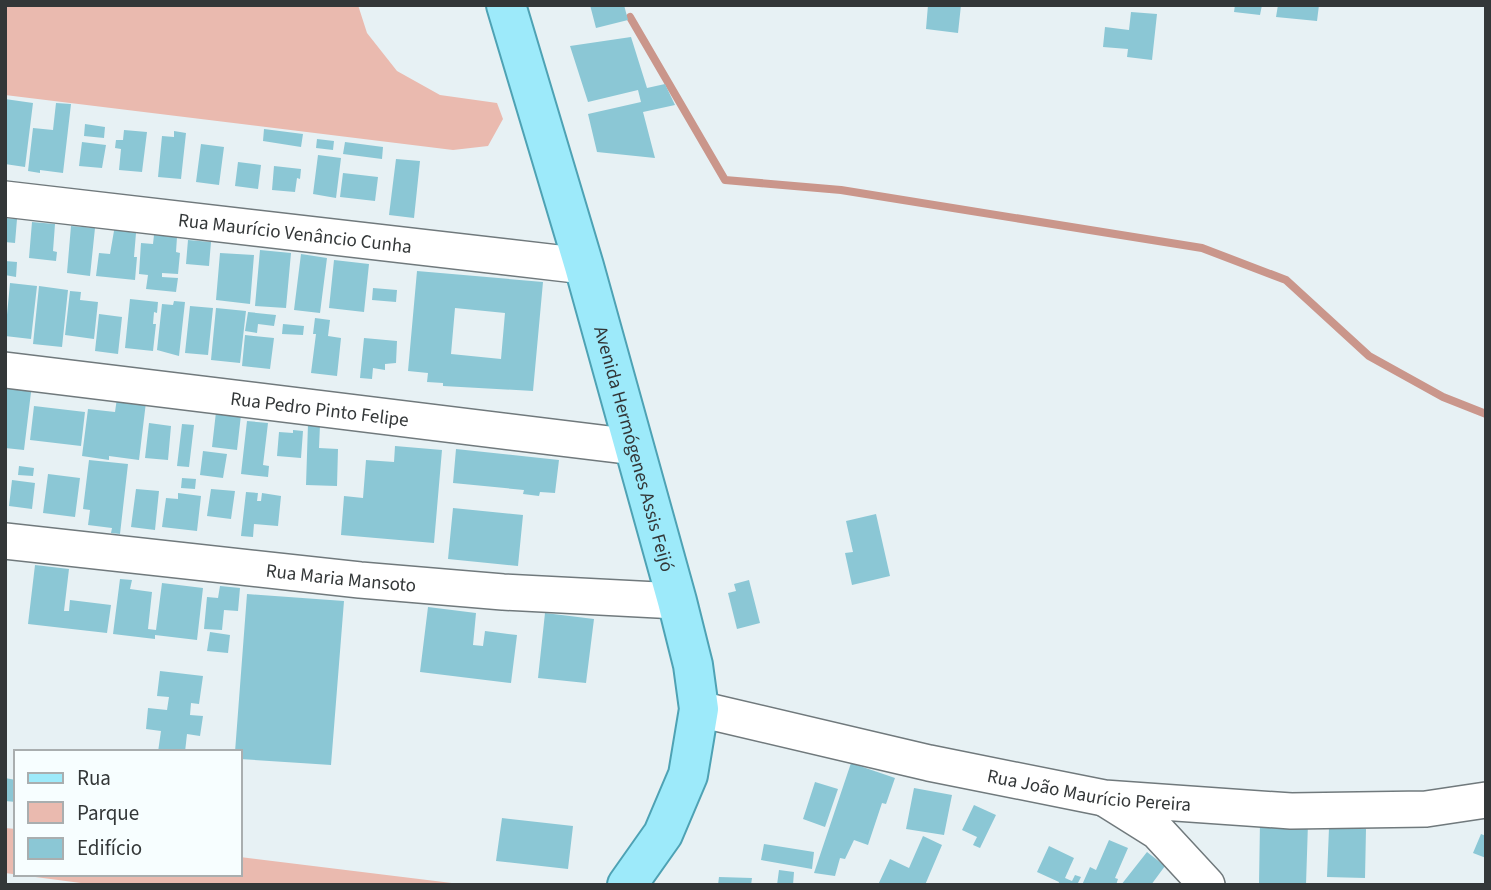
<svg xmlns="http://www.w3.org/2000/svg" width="1491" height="890" viewBox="0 0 1491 890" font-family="'Source Sans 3',sans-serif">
<rect width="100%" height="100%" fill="#e7f1f4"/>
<!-- green -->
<path fill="#eabaaf" d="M5,5H358L367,33L397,71L440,95L497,103L503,119L488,146L453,150L5,95Z
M5,828L16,829V874H240V857L468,885H96L5,873Z"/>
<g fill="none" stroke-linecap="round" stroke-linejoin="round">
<!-- stream -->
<path stroke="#ca968b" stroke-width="8" d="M630,17L725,180L841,190L1202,248L1286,280L1369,356L1443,397L1486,414"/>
</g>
<!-- building -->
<path fill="#8bc7d5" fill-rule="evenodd" d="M590,5H624L628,20L596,28Z
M928,5H961L958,33L926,29Z
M1235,5H1262L1260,15L1234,12Z
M1278,5H1319L1317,21L1276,17Z
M1131,12L1157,14L1152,60L1127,57L1128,49L1103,47L1105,27L1129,30Z
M631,37L647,88L665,84L675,105L643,112L655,158L597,152L588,114L641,102L638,90L588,102L570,46Z
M5,99L33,103L25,167L5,164Z
M56,103L71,104L63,173L40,170V173L28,171L33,128L53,130Z
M85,124L105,127L104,138L84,136Z
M264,129L303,134L301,147L263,141Z
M124,130L147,132L142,172L119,170L121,149L115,148L116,140H123Z
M174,131L186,133L181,179L158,177L162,136L174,137Z
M317,139L334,141L333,150L316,148Z
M82,142L106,145L102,168L79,166Z
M345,142L383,147L382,159L343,154Z
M201,144L224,147L219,185L196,182Z
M318,155L341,158L336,198L313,194Z
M396,159L420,161L414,218L389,215Z
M238,162L261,165L258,189L235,186Z
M274,166L301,169L300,179L297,178L295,192L272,190Z
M343,173L378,177L375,201L340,197Z
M5,218L17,219L15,243L5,242Z
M32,222L55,224L53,251L57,252L56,261L29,258Z
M115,225L123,226V231L136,233L134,257H137L135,280L96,276L99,253L110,254Z
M71,226L95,228L90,276L67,273Z
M154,235L177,237L176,252L180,253L178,274L162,273V277L178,278L176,292L146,289L148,275L139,274L141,243L153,244Z
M188,240L211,242L209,266L186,264Z
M260,250L291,253L286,308L255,306Z
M220,253L254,255L250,304L216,300Z
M301,254L327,258L320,313L294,310Z
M334,260L369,264L364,312L329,308Z
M5,261L17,262L16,277L5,275Z
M417,271L543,282L533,391L443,386V383L427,382L428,373L408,371ZM455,308L505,313L501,359L451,354Z
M10,283L37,286L31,339L5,336Z
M39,286L68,290L62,347L33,344Z
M373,288L397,290L396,302L372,300Z
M70,291L81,292L80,300L98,302L94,339L65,335Z
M130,299L158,302L157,313L154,312L153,324H156L153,351L125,348Z
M174,301L185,302L179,356L157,350L162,304L173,305Z
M190,306L213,308L208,355L185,353Z
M216,308L246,311L240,363L211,360Z
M248,312L276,315L274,326L258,324L257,333L245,331Z
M99,314L122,317L118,354L95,351Z
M315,318L330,320L328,336L341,338L337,376L311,373L316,334H313Z
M283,324L304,326L303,335L282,334Z
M245,335L274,338L270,369L242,366Z
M364,338L397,341L396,363L385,364V370L373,368L372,379L360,378Z
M5,381L32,384L24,450L5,448Z
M117,398L146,402L139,460L109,456V460L82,456L88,409L115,412Z
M34,406L85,412L81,446L30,440Z
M216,412L241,415L237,450L212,447Z
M247,421L268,423L263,465L269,466L268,477L241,474Z
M149,423L171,426L168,460L145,458Z
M182,424L194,425L189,467L177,466Z
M308,424L320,425L319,448L338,449L337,486L306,485Z
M293,430L303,431L301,458L277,456L279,432L293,433Z
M395,446L442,450L434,543L341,535L344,496L363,498L366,460L394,462Z
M456,449L559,460L555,493L540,492L539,496L523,494L524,490L453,483Z
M203,451L227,454L223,478L200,475Z
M89,460L128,464L120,534L111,533L112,528L88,525L90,510L83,509Z
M19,466L34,468L33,476L18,475Z
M48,474L80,478L75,517L43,513Z
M182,478L196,479L195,489L181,488Z
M12,480L35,483L32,509L9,506Z
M136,489L159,491L155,530L131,527Z
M211,489L235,491L231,519L207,516Z
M246,492L258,493L257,501H261L262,493L281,496L278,526L254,524L253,537L241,536Z
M178,493L201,496L197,531L162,527L166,498L178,499Z
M453,508L523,515L518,566L448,559Z
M876,514L890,576L852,585L845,553L853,552L846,521Z
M35,565L69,569L64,611H69L70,600L111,605L107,633L28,624Z
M120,579L132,580L130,589L152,592L148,629L156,630L162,583L203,588L197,640L155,635V639L113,634Z
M749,580L760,623L737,629L728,593L736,591L734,584Z
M220,586L240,588L238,611L224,610L222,630L204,629L207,597L218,598Z
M247,594L344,601L331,765L240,759V752H235Z
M428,607L476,613L473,645L483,646L485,631L517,635L511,683L420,672Z
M545,613L594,619L586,683L538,678Z
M210,632L230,635L228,653L207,651Z
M160,671L203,676L199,704L191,703L190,715L203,716L200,736L187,734L185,752H158L161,731L146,729L148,708L167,710L169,697L157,696Z
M851,763L895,778L886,804L882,803L868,845L854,840L845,859L840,858L835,876L814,873Z
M5,778L16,780V802L5,801Z
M815,782L838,789L825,827L803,819Z
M914,788L952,795L944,835L906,829Z
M974,805L996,815L980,848L973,845L977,837L962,830Z
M502,818L573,826L568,869L496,861Z
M1260,822L1308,823L1306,885L1259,884Z
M1329,828L1366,829L1365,878L1327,877Z
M1481,834L1486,836V858L1473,853Z
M923,836L942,845L925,885H878L890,859L909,868Z
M1109,840L1128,848L1115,878L1118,879L1116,885H1082L1090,867L1096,870Z
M764,844L814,852L812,869L761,860Z
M1049,846L1074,858L1065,878L1072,881L1075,875L1081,877L1077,885H1058L1059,882L1037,872Z
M1147,852L1165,866L1151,885H1121Z
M779,870L794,872L793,885H777Z
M719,877L752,878L751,885H718Z"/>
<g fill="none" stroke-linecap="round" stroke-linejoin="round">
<defs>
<g id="minor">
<path id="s1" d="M5,199L584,266"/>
<path id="s2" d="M5,370L634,447"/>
<path id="s3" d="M5,541L360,580L503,592L677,601"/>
<path id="s4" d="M699,709L929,763L1104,798L1291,811L1426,809L1486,800"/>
<path d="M1107,800L1158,832L1207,885"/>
</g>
<g id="major">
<path id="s5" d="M506,5L584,266L677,601L693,665L699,709L688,775L663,834L627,885"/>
</g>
</defs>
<!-- minor casing -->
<use href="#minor" stroke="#70797c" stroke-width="38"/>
<!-- major casing -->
<use href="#major" stroke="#4ea2b4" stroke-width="42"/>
<!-- minor -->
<use href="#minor" stroke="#fff" stroke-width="35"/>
<!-- major -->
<use href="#major" stroke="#9deafa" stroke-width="38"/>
</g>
<g text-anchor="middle" stroke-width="5" stroke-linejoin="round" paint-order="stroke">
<!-- street labels -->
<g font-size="19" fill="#333738" stroke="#f7feff">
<text dy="7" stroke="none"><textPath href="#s1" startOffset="292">Rua Maurício Venâncio Cunha</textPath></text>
<text dy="7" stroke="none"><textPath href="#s2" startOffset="317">Rua Pedro Pinto Felipe</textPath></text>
<text dy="7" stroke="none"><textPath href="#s5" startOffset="462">Avenida Hermógenes Assis Feijó</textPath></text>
<text dy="7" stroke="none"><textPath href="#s3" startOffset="338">Rua Maria Mansoto</textPath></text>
<text dy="7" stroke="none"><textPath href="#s4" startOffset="399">Rua João Maurício Pereira</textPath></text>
</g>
</g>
<!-- border -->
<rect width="1491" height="890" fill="none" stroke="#333738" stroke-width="14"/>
<!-- legend -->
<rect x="14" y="750" width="228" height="126" fill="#f7feff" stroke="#a9aeaf" stroke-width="2"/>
<rect x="28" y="773" width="35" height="10" fill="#9deafa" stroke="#a9aeaf" stroke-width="2"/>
<text x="77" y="785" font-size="21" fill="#333738">Rua</text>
<rect x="28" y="802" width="35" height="21" fill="#eabaaf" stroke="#a9aeaf" stroke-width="2"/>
<text x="77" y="820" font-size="21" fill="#333738">Parque</text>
<rect x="28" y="838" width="35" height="21" fill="#8bc7d5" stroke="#a9aeaf" stroke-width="2"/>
<text x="77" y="855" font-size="21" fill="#333738">Edifício</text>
</svg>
